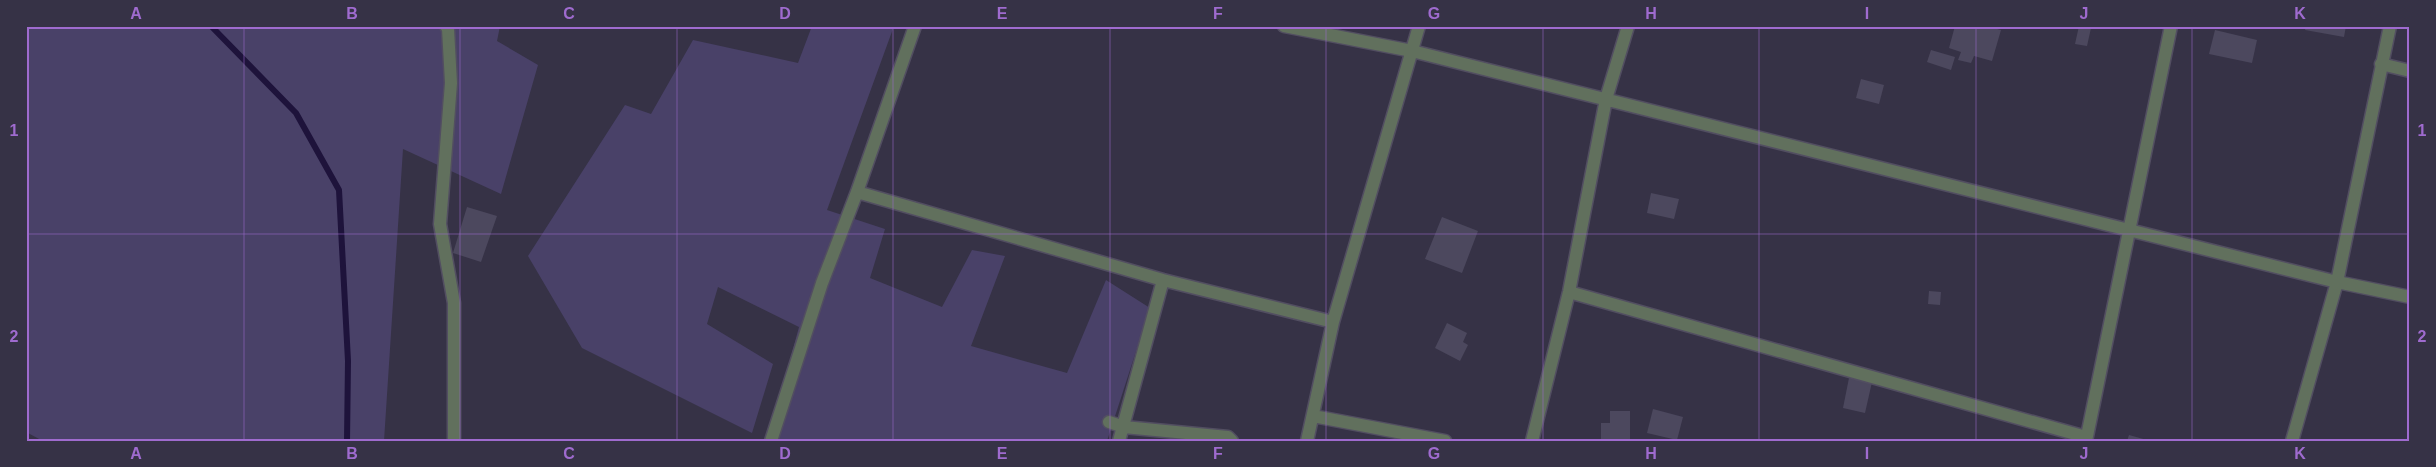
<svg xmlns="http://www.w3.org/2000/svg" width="2436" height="467" viewBox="0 0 2436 467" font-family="Helvetica,sans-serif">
<rect width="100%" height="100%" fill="#363246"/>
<!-- green -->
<path fill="#494168" d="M26,26H500L497,41L538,65L501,194L403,149L384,441H43L26,432Z
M812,26H894L827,210L885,229L870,278L942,307L972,250L1005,256L971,346L1067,373L1106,280L1150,308L1107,441H768L799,327L718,287L707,324L773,364L752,433L582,348L528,256L625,105L651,114L693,40L798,63Z"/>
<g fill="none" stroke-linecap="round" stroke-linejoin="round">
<!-- stream -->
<path stroke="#1e133b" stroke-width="6" d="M211,26L296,113L339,190L348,361L347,441"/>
</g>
<!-- building -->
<path fill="#4c485e" d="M1955,26H1986L2001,30L1992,61L1974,56L1971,63L1958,60L1961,52L1949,48Z
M2079,26L2091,28L2087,46L2075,44Z
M2306,26H2346L2344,37L2305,30Z
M2215,30L2257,40L2252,63L2209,54Z
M1931,50L1955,57L1951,70L1927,62Z
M1861,79L1884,85L1879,104L1856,98Z
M1651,193L1679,199L1674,219L1647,213Z
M467,207L497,216L481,262L453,253Z
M1442,217L1478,231L1462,273L1425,259Z
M1929,291L1941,292L1940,305L1928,304Z
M1447,323L1467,333L1463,342L1468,345L1460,361L1435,348Z
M1849,378L1872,382L1865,413L1843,408Z
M1653,409L1683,417L1677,440L1647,433Z
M1610,411H1630V439H1601V423H1610Z
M2129,435L2147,440V441H2127Z"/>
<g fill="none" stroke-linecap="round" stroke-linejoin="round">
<defs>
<path id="minor" d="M446,26L448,29L451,83L440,224L454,303V441
M1284,26L1412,51L2337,282L2410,297
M2381,64L2410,71
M857,192L1163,280L1333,322
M1569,292L2086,437
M1313,416L1445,441
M1109,422L1124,427L1228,437L1232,441
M771,441L822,283L857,192L915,26
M1119,441L1163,280
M1307,441L1333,322L1419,26
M1532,441L1569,292L1606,99L1628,26
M2086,441L2171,26
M2292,441L2337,282L2390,26"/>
</defs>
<!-- minor casing -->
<use href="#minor" stroke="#524e61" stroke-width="15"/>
<!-- minor -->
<use href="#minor" stroke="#61705d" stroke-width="12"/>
</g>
<!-- grid -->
<path fill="none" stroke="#9f6bcf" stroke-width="1" stroke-opacity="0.55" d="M244,26V441M460,26V441M677,26V441M893,26V441M1110,26V441M1326,26V441M1543,26V441M1759,26V441M1976,26V441M2192,26V441M26,234H2410"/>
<!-- border -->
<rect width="2436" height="467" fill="none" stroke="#363246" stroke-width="55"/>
<rect x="28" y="28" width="2380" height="412" fill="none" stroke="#9f6bcf" stroke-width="2"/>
<g font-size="16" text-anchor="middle" font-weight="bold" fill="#9f6bcf">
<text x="136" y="19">A</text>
<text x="352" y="19">B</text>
<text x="569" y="19">C</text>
<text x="785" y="19">D</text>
<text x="1002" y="19">E</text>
<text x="1218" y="19">F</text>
<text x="1434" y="19">G</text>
<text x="1651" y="19">H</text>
<text x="1867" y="19">I</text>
<text x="2084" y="19">J</text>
<text x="2300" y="19">K</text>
<text x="14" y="136">1</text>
<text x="2422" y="136">1</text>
<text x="14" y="342">2</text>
<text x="2422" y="342">2</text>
<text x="136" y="459">A</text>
<text x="352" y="459">B</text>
<text x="569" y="459">C</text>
<text x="785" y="459">D</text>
<text x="1002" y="459">E</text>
<text x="1218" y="459">F</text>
<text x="1434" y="459">G</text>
<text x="1651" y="459">H</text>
<text x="1867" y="459">I</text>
<text x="2084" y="459">J</text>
<text x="2300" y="459">K</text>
</g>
</svg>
